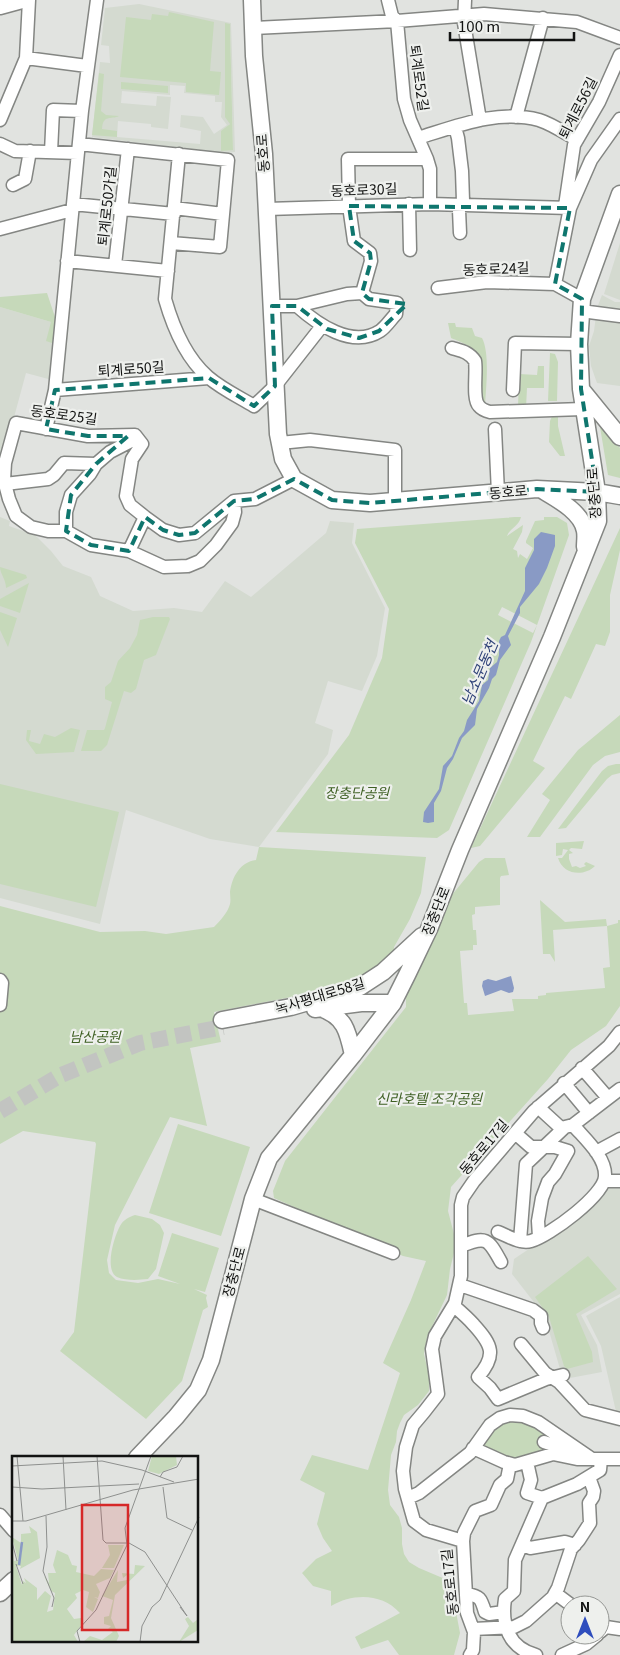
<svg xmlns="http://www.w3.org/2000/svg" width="620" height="1655" viewBox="0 0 620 1655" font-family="Georgia,'Noto Sans KR',serif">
<rect width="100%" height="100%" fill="#e1e3e0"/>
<!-- built -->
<path fill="#d4dad0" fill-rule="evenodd" d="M139,4L231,23L235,152L225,153L92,137L100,62L110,63L109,46L101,45L105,8ZM230,24L233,150L221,132L230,124ZM170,85L185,86L184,93L215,96V102H222L221,117L227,125L214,134L203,117L181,115L180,127L201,131L200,144L117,137L118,121L151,124V127L168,129L171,97L157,96L156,106L121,103L122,91L170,95Z
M620,243V300L604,294Z
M602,295L615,302H620V386L597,383L591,366L589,346L594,331L597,308Z
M0,307L51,322L58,345L52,380L26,373L0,469Z
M0,517L10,521L9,526L35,535L51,551L63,566L91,577L100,596L133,611L174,608L202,612L225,581L251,597L326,533L330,521L354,523L352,543L385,608L377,656L362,691L328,681L315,723L333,730L328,754L259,847L210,839L126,810L100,924L0,898Z
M620,1184V1294L581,1315L597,1345L602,1372L570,1378L560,1369L549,1331L540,1310L512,1274L514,1259L569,1222L607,1185Z
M620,1297V1416H617L601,1346L586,1316Z"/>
<!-- green -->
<path fill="#c6d9ba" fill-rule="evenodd" d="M169,12L214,22L210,71L221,72L219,95L186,92V83L120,77L126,17L151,20L152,14L168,16Z
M225,23L230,24L233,150L221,151V131L230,124L225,117Z
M99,73L104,74L101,111L106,115L119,116C111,120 103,114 102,129L117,131V137L92,135Z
M121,82L168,86V93L121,89Z
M47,293L58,326V345L46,341L51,322L0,307V297Z
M448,323H455L456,327L472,328L475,336L482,338C490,353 486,388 485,406H482L480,360C476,347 463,343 451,338Z
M550,353L555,354L558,362L557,401H548Z
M538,366H544V388H527L526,408H518L519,374L537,375Z
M558,413V426L565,456H560L549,442L550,421L553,414Z
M600,427L620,448V478L608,475Z
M515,517H557L567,523L569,535L531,642L449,830L437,838L276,832L349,735L382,658L389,609L355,543L357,529ZM521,517H544V520L535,521L526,541V543L533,548L527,559L520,554L518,558L517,551L513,549L522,532L523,525L507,536C510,528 519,526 521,517ZM502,607L537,625L533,633L498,615Z
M620,528V550L610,595V632L605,646L596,644L571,699L565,696L533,761L545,768L480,846L471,848Z
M0,567L26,575L27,578L6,588C6,579 0,574 0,567Z
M29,583L20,613L0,606V599Z
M0,612L17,618L8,647L0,630Z
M153,617H169L170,619L156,655L144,660L136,689L131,693L124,691L107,745L101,751H81L87,730H104L105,728L112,702L105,699V687L111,682L118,661L130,648L137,635L140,620Z
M620,715V752L605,756L593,765L540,837H527L550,800L542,794L578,750Z
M71,728L80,730L74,752L36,754L26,740L27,730H31L29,741L40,744L44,734L55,737Z
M616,764H620V773L612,775L607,779L566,828L558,829L602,771L608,766Z
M0,784L119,812L96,907L0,884Z
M584,841L582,849L571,848L569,850L573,853L569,854V859L572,867L576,866L580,868L586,866L584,864L586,862L595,866C584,877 563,875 558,858H562L568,850L563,849L562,855L556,856V843Z
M259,847L426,857L421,893L410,919L394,947V954L364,977L332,989L214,1012L221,1042L190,1048L207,1126L170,1117L115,1225L107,1260L109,1273L116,1280L138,1283L158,1279L180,1284L158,1276L172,1233L219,1248L205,1292L194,1289L207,1295L206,1298L208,1307L203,1310L182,1381L146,1419L60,1351L74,1332L96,1144L95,1142L23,1131L0,1144V906L100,932L145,931L166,934L214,927C220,921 228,912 230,904C231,900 230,896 230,892C232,877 240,862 256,860Z
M485,858H505L509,875L501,876L500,878V905L475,907V914L472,915L473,930H476L477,945H473V950L460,951L464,1003H467L468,1015L514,1011L512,999H538V996L546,995V993L605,988L603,968L610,967L607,926L553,930L555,962L550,954H543L540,900L565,922L606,919L607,926L618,923V920H620V1006L606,1026L571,1050L548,1079L451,1187L448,1211L454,1234V1253L450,1269L447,1295L427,1337L424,1354L429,1376V1391L418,1405L404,1415L400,1423L397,1431L396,1442L391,1455L388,1490L390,1505L399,1517L402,1528V1544L404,1554L409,1562L419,1568L445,1579L452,1591L460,1633L454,1655H399L388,1640L361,1649L355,1637L400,1613C382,1593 353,1593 331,1606V1591L313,1586L302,1573L316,1559L332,1551L323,1538L317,1524L325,1493L300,1480L312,1455L368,1470L400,1373L383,1363L411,1300L426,1261L403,1256L274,1198L273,1191L285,1161L406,1007V993L451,896L479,862Z
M178,1124L250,1147L221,1236L149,1213Z
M135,1215L152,1219L160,1225L164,1233L156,1269L148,1279C139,1280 126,1281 117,1277C104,1270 114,1237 120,1226C123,1220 129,1217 135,1215Z
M588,1256L617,1289L576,1314L592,1352L593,1362L567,1369L564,1366L549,1317L535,1297Z
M501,1420H524L544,1432L560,1445L514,1463L477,1447Z"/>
<!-- water -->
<path fill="#899ac5" d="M541,532L555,535V546L547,568L539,584L520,607V613L508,636L511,645L500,660L496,675L492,679L489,688L477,709L475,725L462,738L453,759L447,768L441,791L434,803V822L428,823L423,822L424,812L439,789L443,766L452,756L459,738L464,731L467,720L479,701L482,685L488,680L490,668L497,662L499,655V641L501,637L505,635L525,591V568L534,550V539Z
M511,976L514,988L513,992L509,993L501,990L485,996L482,986L483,981L488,979L496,981Z"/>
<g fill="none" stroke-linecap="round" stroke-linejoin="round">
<!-- major-tunnel -->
<path stroke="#c2c4c1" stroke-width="16" stroke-dasharray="16 8" stroke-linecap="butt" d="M0,1111L61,1075L140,1043L223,1027"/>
<defs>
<path id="minor" d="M388,0L392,16L397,21L404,99L410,120L427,159L430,169V204
M465,0L464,23L480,120
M253,28L397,21L484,14L577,22L620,38
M26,58L87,66
M516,117L543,18
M0,120L26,58L29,0
M455,127L458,138L462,171L463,201L459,210L460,233
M418,138C457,126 498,109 539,120C552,124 565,133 577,140
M0,144L15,151L78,153
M79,144L228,160L220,247L171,243
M51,152L53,110L82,111
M179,154L165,299C173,327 186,358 208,377C222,389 239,397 254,406L275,386L322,326
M13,185L25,179L30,151
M73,204L174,214
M409,204L410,250
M565,206L574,145L599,102L620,55
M174,208L223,214
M267,209L430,204L570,208L591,160L620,119
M0,229L72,210
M67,261L168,271
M115,265L128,149
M555,284L570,208
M438,288L487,282L555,284L582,299
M362,293L371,261L370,253L354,241L349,206L348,159H427
M272,306H297L347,294L362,293
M297,306C317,324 352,349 380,331C386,327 391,319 396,314L397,303L369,299L362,293
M581,311L620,316
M452,348C462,351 469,352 475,361C477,372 472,399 479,406C482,410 486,411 490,412L583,409
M55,390L209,378
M513,390L515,343L579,344
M46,429L55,390L82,111L97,0
M495,429L498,493
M280,443L310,440L395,450V501
M5,484L48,479L54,475L64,463L96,464
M234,501L235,512L232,523L216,545L200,561L188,566L164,567L129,551L91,545L66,531H48L31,527L16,516L9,499L4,480L5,463L16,423L88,436L135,435L142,444L132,459L126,496L130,505L145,517L163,530L179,535L195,533L234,501L255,499L294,479
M66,531V512L71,495L90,474L96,464L110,452L137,438
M129,551L145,517
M0,980L2,983L0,1005
M582,1068L608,1098
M564,1083L589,1113
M538,1107L562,1129
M515,1133L531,1147H555L568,1151L555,1174L548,1182L542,1198L538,1221L539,1237
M596,1152L620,1139
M605,1181H620
M253,1199L393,1253
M498,1232C508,1236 520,1244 531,1241C549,1236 605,1195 605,1176C606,1157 585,1139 573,1125
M520,1241L526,1164L565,1127L573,1125L620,1089
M461,1246C486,1236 488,1238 501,1262
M460,1285L533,1310L541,1316V1323L543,1328
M454,1306C461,1312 468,1318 474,1325C492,1345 497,1355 478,1377L490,1388L498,1399L546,1379L563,1375
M521,1344L545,1373L559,1382L585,1410L620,1419
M544,1442L568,1450
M473,1448L504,1462L515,1465L553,1454L577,1459H620
M527,1462L531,1480L527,1493L542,1498
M408,1498L419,1493L470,1453L490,1425L500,1418L510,1415L523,1416L538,1422L592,1459
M0,1515L14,1531
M463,1541L464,1533L475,1511L491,1505L500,1485L507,1479L510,1464
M522,1544L530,1548L565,1542L575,1545
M555,1593L571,1605
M466,1594C480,1596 481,1598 485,1612L489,1614L504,1612
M473,1629L514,1627L526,1621L553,1597L558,1588L571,1549L579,1540L590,1523L589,1503L593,1497L594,1491L589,1477
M600,1632L606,1627L620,1629
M470,1655L473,1650L474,1632L467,1613L463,1541L426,1530L414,1521L405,1489L403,1471L406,1447L413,1425L424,1412L438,1394L432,1349L435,1336L455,1303L461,1276V1205L463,1197L474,1181L534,1111L609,1046L620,1032
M536,1655C509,1648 501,1625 505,1599L514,1591L515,1560L542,1498L577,1484L600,1470L601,1459
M562,1655L586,1644L597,1635"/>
<path id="major" d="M252,0L254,56L264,154L278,434L283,459L294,479L332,500L370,503L537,489L597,492L620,496
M0,6L22,0
M581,389L620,437
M542,490C557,499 582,512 585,531C586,536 585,542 585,547
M320,1008C345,1016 348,1032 353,1055
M315,1009L361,1003H393
M222,1020L291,1007L360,987L383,972L422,936
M137,1458L176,1417L198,1390L211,1360L253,1199L269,1158L353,1055L393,1003L407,975L429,929L460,850L552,637L598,521L597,492L581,389L579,344L582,299L620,194
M0,1593L14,1580"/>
</defs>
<!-- minor casing -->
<use href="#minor" stroke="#848683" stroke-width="15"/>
<!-- major casing -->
<use href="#major" stroke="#848683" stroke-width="19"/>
<!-- minor -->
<use href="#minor" stroke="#fff" stroke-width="12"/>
<!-- major -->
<use href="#major" stroke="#fff" stroke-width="16"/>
</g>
<!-- marked area -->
<path fill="none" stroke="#0f766e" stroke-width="4" stroke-dasharray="10 6" stroke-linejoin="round" d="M349,206L570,208L555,284L582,299L581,389L597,492L537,489L370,503L332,500L294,479L255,499L234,501L195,533L179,535L163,530L145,517L129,551L91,545L66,531L71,495L96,464L128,436H88L46,429L55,390L209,378L254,406L275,386L272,306H297L327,329L359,338L379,331L407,304L369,299L362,293L371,261L370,253L354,241Z"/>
<g text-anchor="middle" stroke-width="4.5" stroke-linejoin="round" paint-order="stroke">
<!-- street labels -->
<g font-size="14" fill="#121312" stroke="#eef0ed">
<text transform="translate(419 78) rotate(82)" y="5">퇴계로52길</text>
<text transform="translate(578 108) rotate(-63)" y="5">퇴계로56길</text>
<text transform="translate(263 153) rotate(-94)" y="5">동호로</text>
<text transform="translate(364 190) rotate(-2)" y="5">동호로30길</text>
<text transform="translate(107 206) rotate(-84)" y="5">퇴계로50가길</text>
<text transform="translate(496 269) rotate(-2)" y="5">동호로24길</text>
<text transform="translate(131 369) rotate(-4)" y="5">퇴계로50길</text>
<text transform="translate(64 415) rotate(8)" y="5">동호로25길</text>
<text transform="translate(508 492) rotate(-5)" y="5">동호로</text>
<text transform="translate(594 493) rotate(-94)" y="5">장충단로</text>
<text transform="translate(436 911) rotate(-68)" y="5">장충단로</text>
<text transform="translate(320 996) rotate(-17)" y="5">녹사평대로58길</text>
<text transform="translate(484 1147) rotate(-50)" y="5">동호로17길</text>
<text transform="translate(234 1272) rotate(-75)" y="5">장충단로</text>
<text transform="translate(450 1582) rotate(-96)" y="5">동호로17길</text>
</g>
<!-- park labels -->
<g font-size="14" font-style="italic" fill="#3f6024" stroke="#eef0ed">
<text x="357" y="798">장충단공원</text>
<text x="95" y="1042">남산공원</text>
<text x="429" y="1104">신라호텔 조각공원</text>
</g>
<!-- water labels -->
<g font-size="15" font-style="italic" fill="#2f4278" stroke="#eef0ed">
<text transform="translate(480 673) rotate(-67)" y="5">남소문동천</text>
</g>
</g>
<!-- overview -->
<g transform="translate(12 1456)">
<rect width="186" height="186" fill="#e1e3e0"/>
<path d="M140,0H164L165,9L147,18L136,15ZM17,70L25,76L28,102L8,113L9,110H4L10,129L11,125L14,127L12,122L25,132V144L33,135L39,140L35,156L41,154L43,137L39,135L32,120L37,127L36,117H44L41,109L45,94L56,99L60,109L65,110L64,116L82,120L89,113L102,114L98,122L84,128L88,136L86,142L82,141L86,143L81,156L74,151L77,136L71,134L63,138L65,142L55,153L62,163L69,162L70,168L62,179L66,186H0V91L2,105L6,104L0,81L9,87V78L19,77ZM96,89H112L102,112H90L98,99ZM123,109L133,110L103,139L99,162L107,180L104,186H71L78,180L90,184L101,176L96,173L99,170L92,168V161L97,160L101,144L90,140L106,114L105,126L115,124V119L111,122L110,117L122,118ZM176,161L181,167L186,163V174L167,186L177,170L173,163Z" fill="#c6d9ba"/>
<path fill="none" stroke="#899ac5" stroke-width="2.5" d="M7,109L10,86"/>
<path fill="none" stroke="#8e908e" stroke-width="1" d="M5,0L11,65M51,0L54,54M85,0L91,84L94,87H117L133,96L175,160L168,151M0,10L90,5L130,14L162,26M148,21L151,16L165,11L171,0M0,31L30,33L127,28M151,31L155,62L180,74M34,60L35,91L31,115L42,142L40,151M0,65H14L121,34L187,23M0,86L5,105M4,108L11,128M68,186L65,175L84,154L115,89L113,72L139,0M128,186L130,170L140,151L148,144L187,61"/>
<path fill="#d62828" fill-opacity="0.15" stroke="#d62828" stroke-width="2.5" d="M70,49H116V174H70Z"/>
<rect width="186" height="186" fill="none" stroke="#121312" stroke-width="2.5"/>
</g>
<!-- north arrow -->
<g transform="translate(585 1620)"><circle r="24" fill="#eef0ed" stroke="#969895"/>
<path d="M0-4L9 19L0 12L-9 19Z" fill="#2e4dbd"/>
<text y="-8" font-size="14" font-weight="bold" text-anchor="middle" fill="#121312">N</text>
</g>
<!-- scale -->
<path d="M450 32v8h124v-8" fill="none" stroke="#121312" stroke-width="2.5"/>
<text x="458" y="32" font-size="15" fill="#121312" stroke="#eef0ed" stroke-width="4" paint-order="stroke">100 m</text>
</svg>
